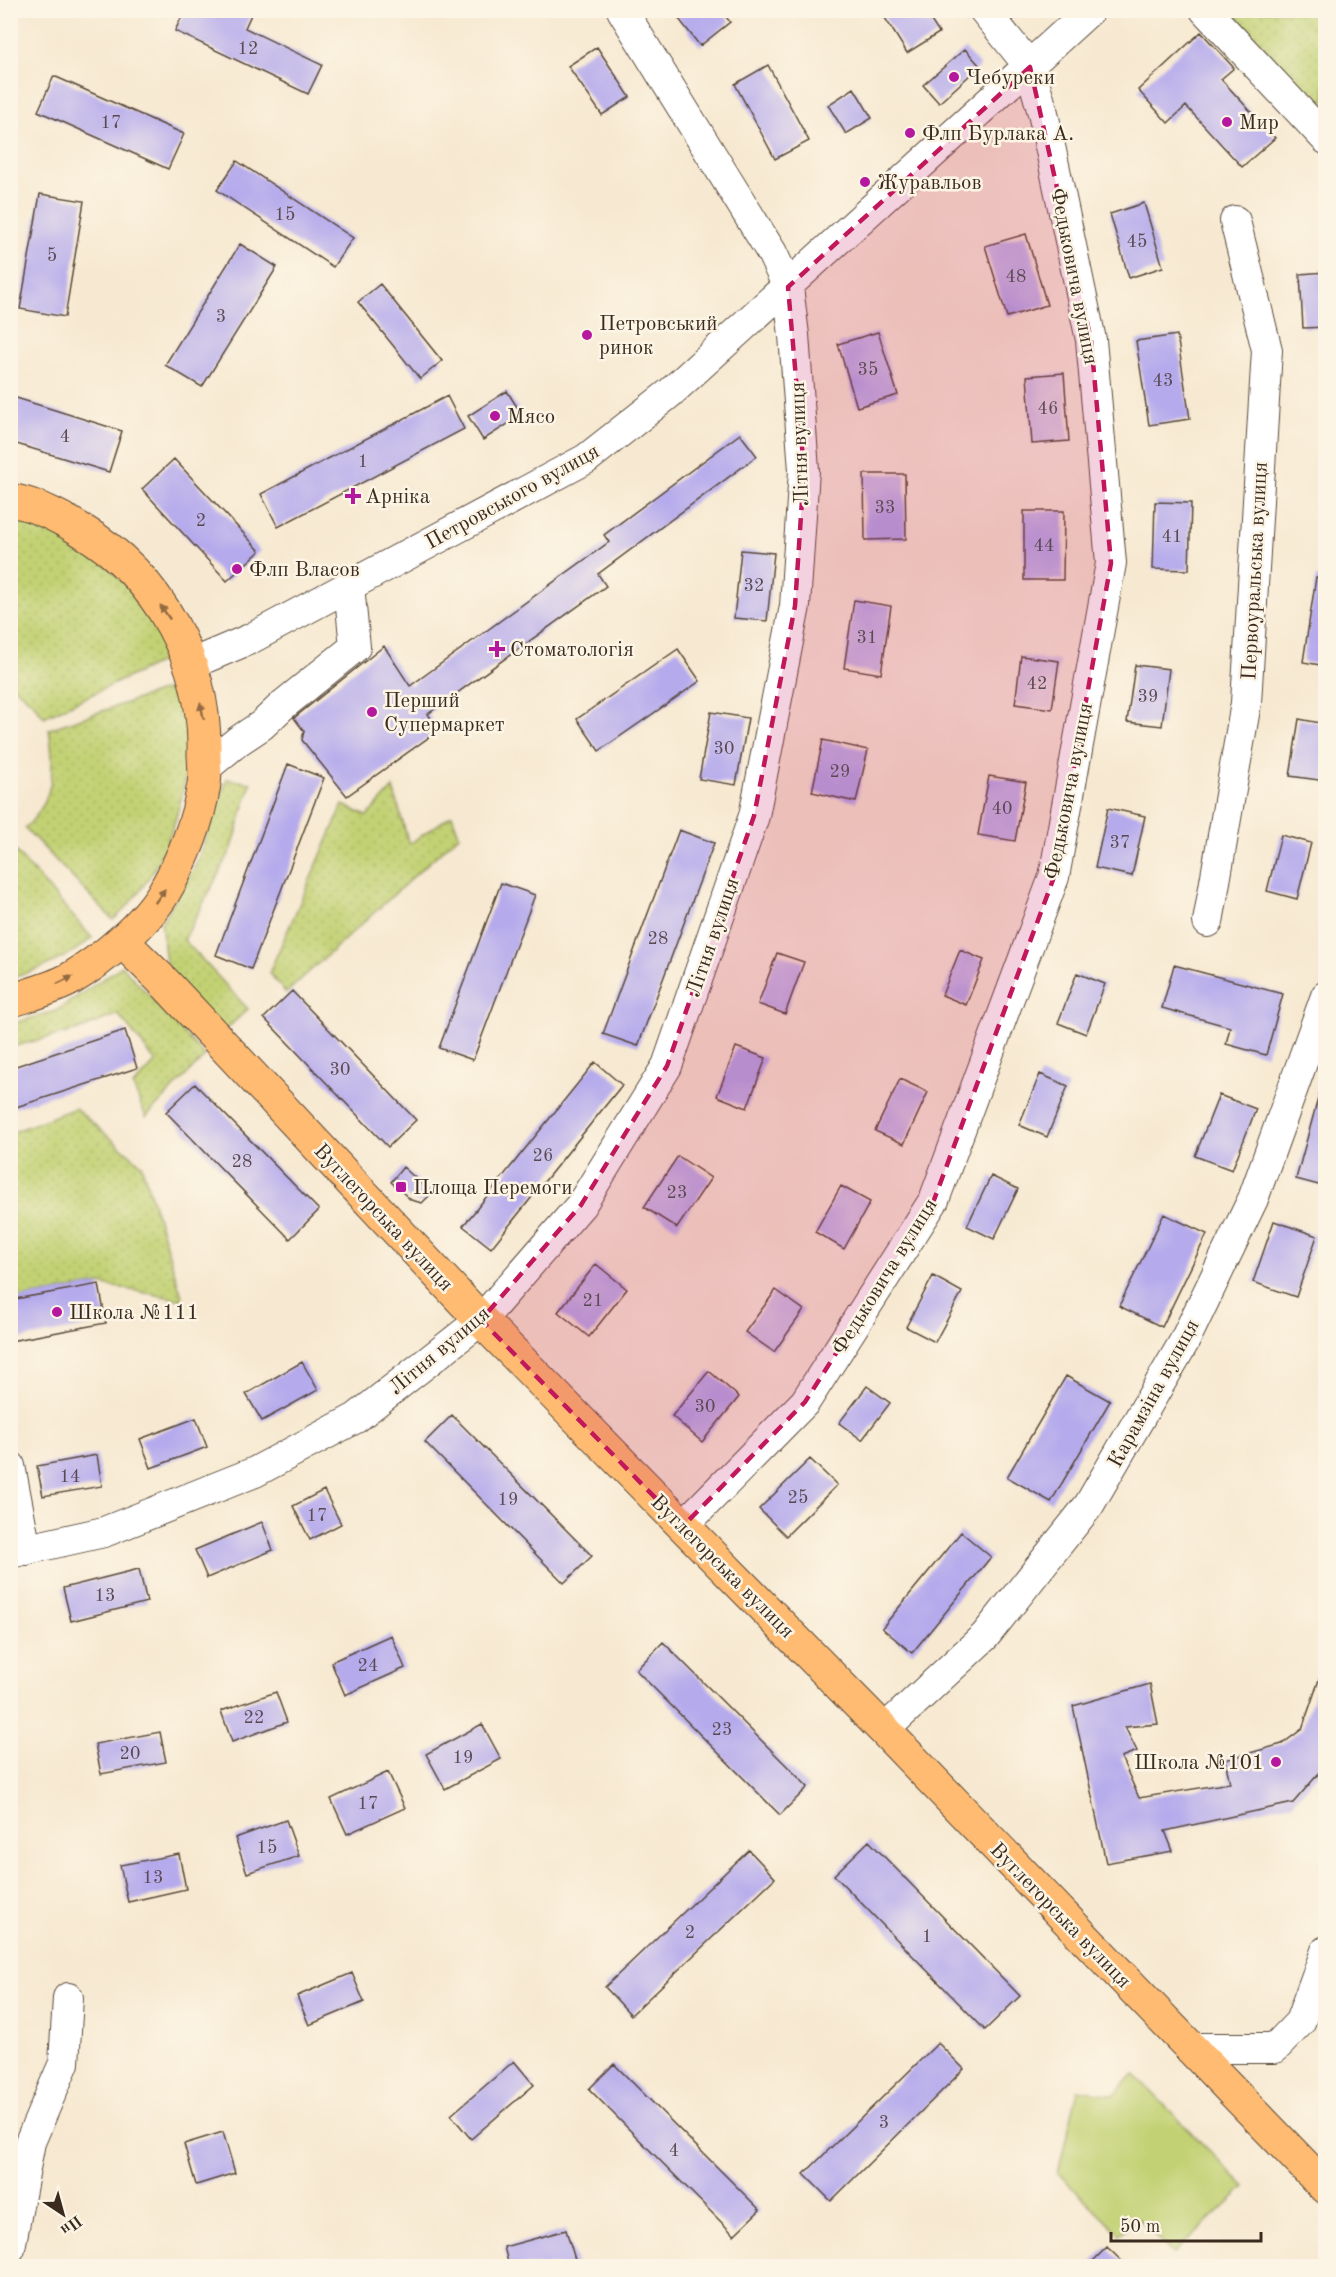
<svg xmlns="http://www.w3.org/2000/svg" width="1336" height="2277" viewBox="0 0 1336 2277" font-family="'Old Standard TT',serif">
<defs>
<pattern id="park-dots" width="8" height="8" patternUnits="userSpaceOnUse" patternTransform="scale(1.5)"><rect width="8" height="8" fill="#c2d173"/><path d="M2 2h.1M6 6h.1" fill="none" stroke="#a8b463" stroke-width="1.8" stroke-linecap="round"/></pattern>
</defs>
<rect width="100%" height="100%" fill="#fcf5e5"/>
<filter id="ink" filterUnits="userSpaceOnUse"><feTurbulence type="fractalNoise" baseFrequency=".0167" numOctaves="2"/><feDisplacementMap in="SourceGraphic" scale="12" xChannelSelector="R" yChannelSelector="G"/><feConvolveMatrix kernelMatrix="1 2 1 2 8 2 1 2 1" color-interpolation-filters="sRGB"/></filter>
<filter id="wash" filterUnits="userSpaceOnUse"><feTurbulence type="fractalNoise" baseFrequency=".008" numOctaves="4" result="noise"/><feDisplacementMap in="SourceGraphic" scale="24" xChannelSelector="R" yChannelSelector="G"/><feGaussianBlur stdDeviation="1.35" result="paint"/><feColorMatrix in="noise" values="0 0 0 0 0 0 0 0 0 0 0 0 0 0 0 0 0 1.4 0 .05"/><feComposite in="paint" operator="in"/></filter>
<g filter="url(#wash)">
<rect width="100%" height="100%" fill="#f7e9d1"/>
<!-- grass -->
<path fill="#c2d173" stroke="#7e7e48" stroke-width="1.5" d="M1134,2074L1245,2187L1173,2254L1139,2219L1120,2234L1058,2173L1078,2090L1114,2095Z"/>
<!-- park -->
<path fill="url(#park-dots)" stroke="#7e7e48" stroke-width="1.5" d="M1231,11H1325V113Z
M10,519L56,532L98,557L130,589L155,622L171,657L44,717L33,703L11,684Z
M179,685C184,712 189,741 186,768C181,822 155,884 113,920L25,828C55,800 55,768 49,729Z
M227,779L251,783L232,848L184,940L248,1009L221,1034L167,971L161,922L194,869Z
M393,788L409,844L452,815L459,835L286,993L269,973L343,805L367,816Z
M10,845L92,938C69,957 39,970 11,978Z
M122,966L205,1056L146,1117L133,1086L156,1062L118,1014L78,1030L11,1047V1024L56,1011Z
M75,1108L141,1164L183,1300L99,1284L11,1300V1133Z"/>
<g id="blocks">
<!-- building -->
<path fill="#b5aaec" d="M185,10H253L245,28L322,65L308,94L175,31Z
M672,10H721L730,22L700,46Z
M880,10H924L939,33L907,53Z
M1201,32L1234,68L1221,79L1275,138L1242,167L1186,106L1168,123L1138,90Z
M597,47L630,97L602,115L568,66Z
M965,49L980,66L939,103L923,85Z
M768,65L809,141L775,159L735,84Z
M54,76L184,134L168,169L38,111Z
M854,88L872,118L846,134L828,105Z
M237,161L353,238L333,267L217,190Z
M40,194L84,201L65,317L20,309Z
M1144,203L1163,267L1129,278L1110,214Z
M1026,234L1047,305L1007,317L985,246Z
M240,244L277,267L202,387L165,365Z
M1326,272V327L1303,328L1300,274Z
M380,284L442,361L420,379L358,302Z
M878,332L898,395L857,407L838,344Z
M1177,335L1190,419L1149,425L1136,341Z
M1064,373L1069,441L1032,444L1027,376Z
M507,391L522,415L483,440L468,416Z
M10,396L122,431L109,472L10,442Z
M447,396L464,429L278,527L261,494Z
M740,434L757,456L598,574L606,586L428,714L439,730L347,796L302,740L304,731L294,718L384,646L410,686L609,542L604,535Z
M174,459L260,551L227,581L142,489Z
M864,474H905L906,539L865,540Z
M1155,502L1191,503L1189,570L1153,569Z
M1024,511H1064L1063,580H1024Z
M741,550L774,553L767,621L734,618Z
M1316,577L1326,578V666L1303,662Z
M854,600L891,606L881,674L844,668Z
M678,649L700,681L599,751L577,719Z
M1021,656L1059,661L1052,709L1015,704Z
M1135,665L1169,669L1162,726L1127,722Z
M711,712L748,718L736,785L699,779Z
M1299,719L1326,724V781L1290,776Z
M823,740L868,750L856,802L812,792Z
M288,764L324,778L251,969L216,955Z
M989,776L1026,782L1015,841L978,835Z
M1108,808L1145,816L1132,876L1095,868Z
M679,830L714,843L638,1046L603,1034Z
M1281,835L1311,843L1297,899L1267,891Z
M501,883L535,895L473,1060L439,1048Z
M960,950L984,960L966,1005L942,995Z
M777,953L804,962L785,1014L758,1004Z
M1174,965L1283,994L1266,1055L1226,1044L1230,1027L1162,1008Z
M1077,973L1105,984L1086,1034L1058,1023Z
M292,991L416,1120L388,1147L264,1018Z
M125,1030L137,1068L10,1109V1068Z
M736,1047L766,1058L747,1108L717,1096Z
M595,1062L622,1085L491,1248L463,1226Z
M1040,1074L1068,1086L1047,1137L1019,1125Z
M900,1079L928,1092L904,1144L875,1131Z
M195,1084L319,1210L290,1239L166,1112Z
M1320,1091L1326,1092V1187L1296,1179Z
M1219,1095L1256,1109L1232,1170L1195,1156Z
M678,1156L711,1178L677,1228L644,1207Z
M403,1167L432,1193L422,1203L411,1200L391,1182Z
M991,1176L1018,1189L994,1239L967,1226Z
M841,1186L870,1202L844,1249L815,1232Z
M1164,1214L1207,1234L1162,1327L1119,1306Z
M1274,1221L1317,1236L1296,1297L1253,1282Z
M596,1264L627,1289L589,1337L558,1312Z
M933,1276L962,1292L935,1342L906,1327Z
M99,1284L106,1323L10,1341V1300Z
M776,1290L804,1310L774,1352L745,1332Z
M302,1362L318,1390L262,1421L246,1394Z
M709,1371L739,1397L702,1442L672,1416Z
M1066,1376L1110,1401L1051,1502L1007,1477Z
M867,1386L890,1403L862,1440L839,1423Z
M452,1415L592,1556L564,1583L425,1442Z
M196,1418L207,1447L151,1468L140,1439Z
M97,1455L102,1486L43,1496L37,1466Z
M810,1459L837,1485L786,1536L759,1509Z
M324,1490L341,1524L310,1540L293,1506Z
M262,1522L273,1550L207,1578L195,1550Z
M961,1532L991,1557L912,1653L882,1628Z
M139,1569L147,1602L71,1621L63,1588Z
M391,1635L405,1668L345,1695L331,1662Z
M663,1642L808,1787L780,1815L636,1670Z
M1323,1668L1326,1669V1765L1293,1803L1165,1831L1173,1851L1106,1863L1073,1706L1150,1684L1158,1724L1125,1727L1137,1751L1121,1757L1139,1798L1230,1783L1225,1760L1282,1744L1302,1729Z
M276,1692L287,1722L232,1742L221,1711Z
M482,1724L501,1759L445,1789L426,1754Z
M160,1732L166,1762L101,1774L95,1744Z
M388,1772L405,1808L347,1834L331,1799Z
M286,1820L299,1856L247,1873L235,1838Z
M869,1841L1020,1996L985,2030L834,1875Z
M749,1850L775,1878L631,2015L605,1987Z
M179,1854L186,1889L128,1902L120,1865Z
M352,1973L364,2002L309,2025L297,1996Z
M938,2043L964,2069L831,2201L804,2174Z
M514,2061L534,2085L471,2139L451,2115Z
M614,2064L760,2210L734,2235L589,2089Z
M223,2132L235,2173L196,2185L184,2144Z
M566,2230L577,2266H509L504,2247Z
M1107,2247L1127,2266H1088Z"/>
</g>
</g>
<g filter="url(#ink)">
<use href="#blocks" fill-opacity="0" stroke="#574739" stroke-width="1.5"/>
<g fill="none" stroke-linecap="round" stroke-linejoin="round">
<defs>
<path id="minor" d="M1205,10L1326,139
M191,664L250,639L586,459L670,393L1090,10
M204,769L238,741L262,725L283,705L355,647L349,586
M1208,922L1246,703L1267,350L1235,221
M10,1466L26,1550
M683,1526L805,1402L934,1200L1054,877L1111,563L1091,340L1043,113L1030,67L984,10
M10,1553L104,1532L255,1472L356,1418L481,1320L581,1205L667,1066L754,816L795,606L804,470L794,335L788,287L772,253L622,10
M884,1730L985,1636L1089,1505L1184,1342L1253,1199L1326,996
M1190,2048H1275L1300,2022L1326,1951
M10,2248L30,2142L64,2063L68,1998"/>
<path id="major" d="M10,500C35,504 60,517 81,530C159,576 206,663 204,753C204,763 206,774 204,784C198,823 183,860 163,894C144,925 101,961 70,979C52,989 30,994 10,1001
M122,941L164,982L481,1320L884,1730L1326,2188"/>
</defs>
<!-- minor casing -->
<use href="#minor" stroke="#574739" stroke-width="32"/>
<!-- major casing -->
<use href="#major" stroke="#574739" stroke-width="35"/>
<!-- minor -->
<use href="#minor" stroke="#fff" stroke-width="30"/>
<!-- major -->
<use href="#major" stroke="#ffbb71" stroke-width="33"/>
</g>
<!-- one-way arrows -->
<defs><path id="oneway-solid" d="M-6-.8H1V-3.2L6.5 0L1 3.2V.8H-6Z" transform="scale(1.5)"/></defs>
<g fill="#936b43">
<use href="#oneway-solid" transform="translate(165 612) rotate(-124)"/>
<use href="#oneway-solid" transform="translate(202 711) rotate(-103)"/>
<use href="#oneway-solid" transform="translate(160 896) rotate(-54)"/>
<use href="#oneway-solid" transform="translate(65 980) rotate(-25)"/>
</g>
</g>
<!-- marked area -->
<path fill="#c2185b" fill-opacity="0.2" stroke="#c2185b" stroke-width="4.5" stroke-dasharray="12 8" stroke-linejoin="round" d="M1030,67L1091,340L1111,563L1054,877L934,1200L805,1402L683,1526L481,1320L581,1205L667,1066L754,816L795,606L804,470L788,287Z"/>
<!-- markers -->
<g fill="#b5179e" stroke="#fcf5e5" stroke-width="2">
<circle cx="954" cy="77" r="6"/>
<circle cx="1227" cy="122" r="6"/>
<circle cx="910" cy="133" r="6"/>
<circle cx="865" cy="182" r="6"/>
<circle cx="587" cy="335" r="6"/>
<circle cx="495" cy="416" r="6"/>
<path d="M350 487h6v6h6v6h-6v6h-6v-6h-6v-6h6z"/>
<circle cx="237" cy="569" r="6"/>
<path d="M494 640h6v6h6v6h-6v6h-6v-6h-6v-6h6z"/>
<circle cx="372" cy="712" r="6"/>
<rect x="395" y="1181" width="12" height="12" rx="3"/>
<circle cx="57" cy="1312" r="6"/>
<circle cx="1276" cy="1762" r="6"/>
</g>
<g text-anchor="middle" stroke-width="5" stroke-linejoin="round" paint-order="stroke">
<!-- number labels -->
<g font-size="18" fill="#5a4a52">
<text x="248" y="54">12</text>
<text x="111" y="128">17</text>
<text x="285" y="220">15</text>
<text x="1137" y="247">45</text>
<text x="52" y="261">5</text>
<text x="1016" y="282">48</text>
<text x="221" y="322">3</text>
<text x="868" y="375">35</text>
<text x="1163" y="386">43</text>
<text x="1048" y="414">46</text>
<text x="65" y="442">4</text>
<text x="363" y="467">1</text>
<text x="885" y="513">33</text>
<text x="201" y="526">2</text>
<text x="1172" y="542">41</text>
<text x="1044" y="551">44</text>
<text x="754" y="591">32</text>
<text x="867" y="643">31</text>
<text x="1037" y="689">42</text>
<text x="1148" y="702">39</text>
<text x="724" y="754">30</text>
<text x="840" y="777">29</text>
<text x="1002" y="814">40</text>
<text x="1120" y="848">37</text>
<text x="658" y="944">28</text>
<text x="340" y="1075">30</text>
<text x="543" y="1161">26</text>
<text x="242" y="1167">28</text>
<text x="677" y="1198">23</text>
<text x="593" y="1306">21</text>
<text x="705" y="1412">30</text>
<text x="70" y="1482">14</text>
<text x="798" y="1503">25</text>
<text x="508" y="1505">19</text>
<text x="317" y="1521">17</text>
<text x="105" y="1601">13</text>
<text x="368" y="1671">24</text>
<text x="254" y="1723">22</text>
<text x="722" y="1735">23</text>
<text x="130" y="1759">20</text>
<text x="463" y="1763">19</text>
<text x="368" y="1809">17</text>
<text x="267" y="1853">15</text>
<text x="153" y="1883">13</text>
<text x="690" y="1938">2</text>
<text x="927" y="1942">1</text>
<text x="884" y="2128">3</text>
<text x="674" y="2156">4</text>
</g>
<!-- poi labels -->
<g font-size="21" fill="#3b2a1e" stroke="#fcf5e5" text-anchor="start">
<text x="966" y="84">Чебуреки</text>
<text x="1239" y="129">Мир</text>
<text x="922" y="140">Флп Бурлака А.</text>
<text x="877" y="189">Журавльов</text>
<text x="599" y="330">Петровський<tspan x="599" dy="24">ринок</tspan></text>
<text x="507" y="423">Мясо</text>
<text x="365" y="503">Арніка</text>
<text x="249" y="576">Флп Власов</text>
<text x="510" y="656">Стоматологія</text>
<text x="384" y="707">Перший<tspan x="384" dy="24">Супермаркет</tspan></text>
<text x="413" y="1194">Площа Перемоги</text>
<text x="69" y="1319">Школа №111</text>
<text x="1264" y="1769" text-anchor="end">Школа №101</text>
</g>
<!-- street labels -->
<g font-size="21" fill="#3b2a1e" stroke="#fcf5e5">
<text transform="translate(1075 276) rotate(79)" y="7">Федьковича вулиця</text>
<text transform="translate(799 444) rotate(-92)" y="7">Літня вулиця</text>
<text transform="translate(512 496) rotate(-29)" y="7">Петровського вулиця</text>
<text transform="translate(1254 571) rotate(-87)" y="7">Первоуральська вулиця</text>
<text transform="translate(1068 791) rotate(-79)" y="7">Федьковича вулиця</text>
<text transform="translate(712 937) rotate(-71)" y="7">Літня вулиця</text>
<text transform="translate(384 1217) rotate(47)" y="7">Вуглегорська вулиця</text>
<text transform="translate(884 1276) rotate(-58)" y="7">Федьковича вулиця</text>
<text transform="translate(439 1350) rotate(-40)" y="7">Літня вулиця</text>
<text transform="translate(1153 1393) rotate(-61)" y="7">Карамзіна вулиця</text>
<text transform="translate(723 1566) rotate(45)" y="7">Вуглегорська вулиця</text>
<text transform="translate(1061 1915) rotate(46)" y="7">Вуглегорська вулиця</text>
</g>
</g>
<!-- margin -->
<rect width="1336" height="2277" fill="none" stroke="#fcf5e5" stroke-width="36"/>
<!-- north arrow -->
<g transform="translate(63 2214) rotate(144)" stroke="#fcf5e5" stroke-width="4.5" paint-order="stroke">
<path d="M0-4.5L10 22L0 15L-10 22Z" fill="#3b2a1e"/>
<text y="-9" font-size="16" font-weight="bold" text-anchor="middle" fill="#3b2a1e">Пн</text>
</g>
<!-- scale -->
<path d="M1111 2232v9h150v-9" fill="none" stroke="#3b2a1e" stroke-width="3"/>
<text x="1120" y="2232" font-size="18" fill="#3b2a1e" stroke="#fcf5e5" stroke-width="4.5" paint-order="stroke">50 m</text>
</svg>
